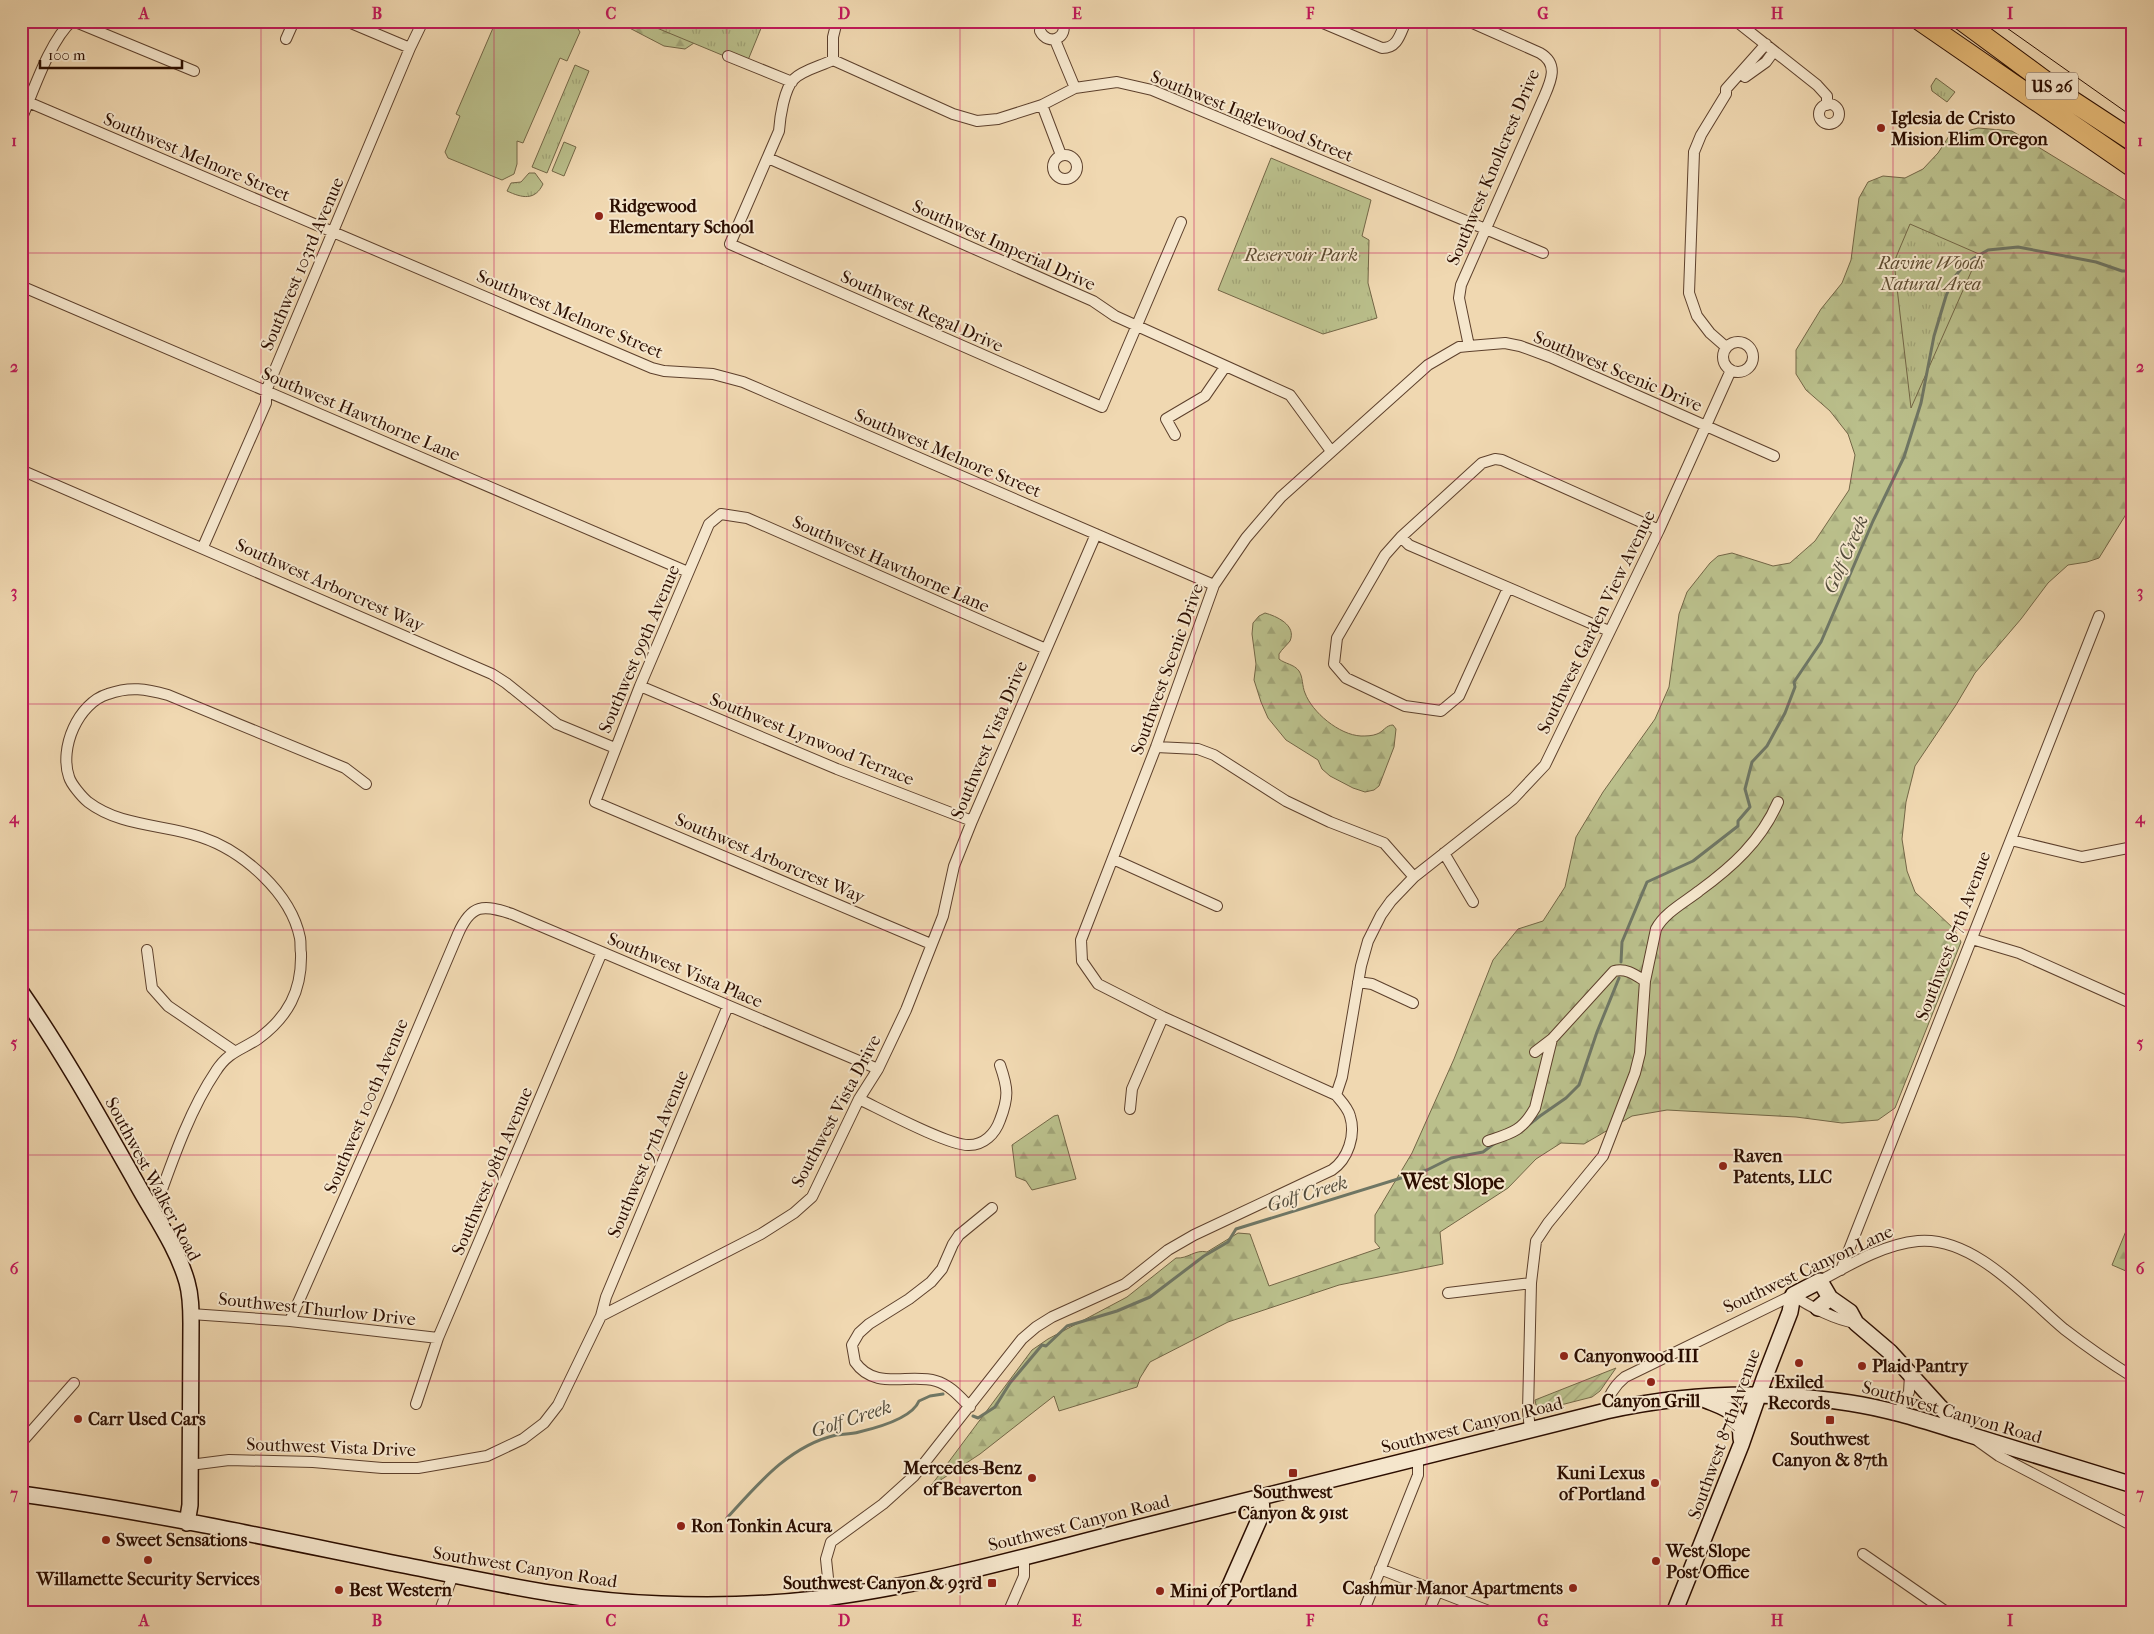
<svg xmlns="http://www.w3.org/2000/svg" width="2154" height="1634" viewBox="0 0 2154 1634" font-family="'IM FELL French Canon',serif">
<defs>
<pattern id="forest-firs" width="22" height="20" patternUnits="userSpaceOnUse" patternTransform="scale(1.25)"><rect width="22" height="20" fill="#babf8b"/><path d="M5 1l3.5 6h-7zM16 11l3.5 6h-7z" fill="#a0a376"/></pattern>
<pattern id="park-tufts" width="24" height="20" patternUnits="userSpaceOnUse" patternTransform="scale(1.25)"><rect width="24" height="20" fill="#babf8b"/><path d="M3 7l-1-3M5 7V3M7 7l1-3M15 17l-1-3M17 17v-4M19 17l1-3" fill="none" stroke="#a0a376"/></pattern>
<pattern id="garden-furrows" width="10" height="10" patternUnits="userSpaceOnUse" patternTransform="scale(1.25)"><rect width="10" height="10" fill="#babf8b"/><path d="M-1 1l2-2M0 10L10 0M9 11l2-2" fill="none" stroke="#a0a376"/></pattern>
</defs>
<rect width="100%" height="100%" fill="#f0d8b1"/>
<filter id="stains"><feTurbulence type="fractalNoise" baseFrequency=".004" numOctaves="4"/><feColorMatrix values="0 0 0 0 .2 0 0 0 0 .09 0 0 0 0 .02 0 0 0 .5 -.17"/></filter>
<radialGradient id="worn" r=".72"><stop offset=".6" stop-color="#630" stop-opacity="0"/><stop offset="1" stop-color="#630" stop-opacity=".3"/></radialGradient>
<!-- forest -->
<path fill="url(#forest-firs)" stroke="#736646" d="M616,21H727L685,49L664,46Z
M1978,128L2012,131L2133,205V503L2099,558L2087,562L2068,565L2048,583L2021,619L1975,673L1956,705L1915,766L1906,802L1902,839L1907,871L1915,892L1954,929L1961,942L1895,1108L1878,1120L1842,1123L1796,1117L1667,1110L1632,1116L1584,1144L1561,1143L1536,1159L1508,1188L1440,1232L1443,1264L1339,1285L1228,1322L1150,1362L1140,1378L1137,1387L1059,1411L1054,1396L980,1454L930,1487L1032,1350L1048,1339L1127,1297L1176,1258C1188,1259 1195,1249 1207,1252L1238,1233L1250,1234L1269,1286L1380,1248L1375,1242V1215L1412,1153L1454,1059L1493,960L1518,929L1543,921L1565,887L1576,837L1603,792L1655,719L1669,687L1679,614L1687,592L1710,563L1718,556L1732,553L1773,566L1790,563L1815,541L1849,490L1855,455L1848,434L1830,411L1806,390L1796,374V350L1821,309L1842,283L1851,260L1859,198L1868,182L1883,176L1905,178L1923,169L1938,153L1949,136Z
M1265,613C1276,616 1297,625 1290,641C1287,645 1282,649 1279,654V659C1285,664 1294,664 1299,671C1303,677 1302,686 1305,693C1312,712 1339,735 1361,736C1366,736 1372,736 1377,734C1383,732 1386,725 1393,725L1396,729L1394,747L1379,786L1374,790L1365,792L1353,788L1330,776L1322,769L1318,760L1286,740L1268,718L1261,702L1254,680L1256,664L1252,634L1253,623L1259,616Z
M1058,1115L1076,1179L1032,1190L1026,1181L1016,1177L1012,1145L1054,1116Z
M2133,1214V1274L2112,1265Z"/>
<!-- park -->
<path fill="url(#park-tufts)" stroke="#736646" d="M640,21H764L746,65Z
M575,65L589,71L547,173L532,167Z
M1936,78L1955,92L1947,102L1932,91L1931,86Z
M1271,158L1371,200L1362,236L1369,240L1368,283L1377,318L1323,334L1218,290Z
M529,173H535L543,184C535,201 522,198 507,191L511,183L521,182Z
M1910,224L1979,254L1911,408L1894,262Z"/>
<!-- garden -->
<path fill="url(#garden-furrows)" stroke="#736646" d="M1616,1368L1600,1391L1592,1397L1545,1409L1536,1405L1535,1400Z"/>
<!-- pitch -->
<path fill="#babf8b" stroke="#736646" d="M496,21H573L580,32L567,61L560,58L523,143L517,141V164L514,174L502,180L448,158L445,152L460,116L456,114Z
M564,142L576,147L564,176L552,171Z"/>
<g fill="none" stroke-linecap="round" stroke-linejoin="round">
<!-- stream -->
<path stroke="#6f7664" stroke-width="3" d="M1621,962L1622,942L1647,882L1693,861L1738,826V821L1750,807L1745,789L1752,762L1767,746L1785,713L1795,687L1794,682L1821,642L1873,521L1904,457L1921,403L1934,336L1946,296L1953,279L1961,269L1974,258L1988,250L2018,247L2096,262L2122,271H2133
M1517,1134L1540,1116L1566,1098L1579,1085L1597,1032L1619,978
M973,1416L978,1418L995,1407L1010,1383L1042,1345L1046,1346L1067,1326L1117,1311L1150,1297L1204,1256L1228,1242L1236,1229L1427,1170L1451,1158L1483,1152L1495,1143
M727,1518C758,1484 789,1446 836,1435C844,1434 852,1434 859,1432C876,1428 912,1418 919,1401L930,1396L943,1394"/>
<defs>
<path id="street" d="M73,21L194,71
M346,21L410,48
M1041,21L1040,31C1048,47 1070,38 1062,21
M1318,21L1382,48C1398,48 1400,34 1406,21
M1468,21L1540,53C1559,64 1551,81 1544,97L1461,285L1459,298L1469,346
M1736,21L1817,85L1827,96V105
M286,39L294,21
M1055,40L1075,88
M2131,44L2133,40
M728,56L792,82
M833,60C821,66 803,70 794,79C784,89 780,117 779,131L730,244L1102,407L1181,222
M833,60L953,114L977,121L998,119L1042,105L1075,88L1117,82L1152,90L1543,253
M833,60V37L837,21
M1745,77L1766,62L1774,51
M28,102L652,368L664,371L713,374L743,382L1214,585
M1819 114a10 10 0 1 1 20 0a10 10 0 1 1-20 0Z
M1042,105L1061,155
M21,120C33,92 50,40 72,21
M1053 167a12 12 0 1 1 24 0a12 12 0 1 1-24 0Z
M768,158L1093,301L1115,316L1290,395L1331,451
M21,286L688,572
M1723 357a15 15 0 1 1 30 0a15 15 0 1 1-30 0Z
M1726,347L1710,333L1697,316L1689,293L1694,152L1701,135L1726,94V89L1766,44
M1175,435L1166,419L1205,396L1225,367
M21,470L492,674L506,683L557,724L615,748
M1401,537L1409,545L1609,631
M203,547L266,403V391L410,48L423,21
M1508,588L1459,696L1441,711L1405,706L1346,678L1334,664L1337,638L1385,555L1401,537L1482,463L1495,459L1502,460L1659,530
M640,686L837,769L972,821
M1156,747L1198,749L1214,755L1286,801L1330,822L1384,843L1414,877
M2011,840L2082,857L2133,847
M1444,853L1473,902
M1113,859L1217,906
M1972,939L2019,953L2133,1004
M931,944L595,802L640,686L709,524L721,514L747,518L1046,649
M147,950L152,988L168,1006L234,1051
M1358,982L1372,984L1413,1003
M1535,1052L1552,1039L1614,971C1626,968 1634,974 1645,981
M1336,1095L1342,1077L1361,966L1368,941L1381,915L1391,901L1414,877L1513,799L1545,765L1659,530L1731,370
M859,1099C882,1110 949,1146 969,1145C984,1145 995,1134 1000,1120C1009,1097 1008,1088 1000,1065
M1130,1109L1132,1089L1163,1017
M1488,1141C1512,1133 1522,1131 1535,1108L1552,1039
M149,1206L159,1198C174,1156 191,1108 216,1071C228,1052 241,1050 258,1039C288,1017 302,991 301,953C300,949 301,943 300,938C291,893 243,851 201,837C163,824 121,827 88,802C82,797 71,784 69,777C59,748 78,703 108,694C130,686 146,689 168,695L345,768L366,784
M1841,1270L2099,616
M1820,1281C1849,1265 1884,1244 1918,1241C1973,1236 2025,1296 2064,1329C2086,1346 2109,1362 2133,1377
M1448,1293L1531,1283
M191,1314L290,1321L438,1338
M601,1316L606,1297L728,1006
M290,1321L388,1099L458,934C471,904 483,904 512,914L878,1069
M416,1404L438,1338L602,952
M970,1407C960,1397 950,1385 936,1381C909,1373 875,1391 855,1362L852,1345L859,1333L869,1324L909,1299L931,1282L942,1269L953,1244L959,1235L992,1208
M1606,1411C1606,1398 1615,1385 1625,1377L1793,1295C1810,1307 1836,1320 1856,1323
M1898,1413L1909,1392L1910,1375
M1530,1430L1528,1411L1531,1283L1536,1241L1548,1223L1603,1156L1635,1073L1640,1053L1645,981L1656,929C1664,913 1685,902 1699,891C1732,867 1761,841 1778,802
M1978,1441L1999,1456L2133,1526
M21,1443L74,1383
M190,1465L229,1460L313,1462L382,1468H418L487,1456L523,1439L544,1423L558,1405L601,1316L761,1234L794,1213L812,1197L859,1099L878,1069L906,1010L943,916L954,866L972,821L1096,534
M1863,1554L1948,1613
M1380,1569L1494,1613
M830,1597L826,1559L831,1542L883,1504L914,1476L1022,1339L1036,1327L1052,1317L1125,1284L1168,1250L1194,1235L1332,1170C1348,1159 1356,1135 1350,1116C1348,1108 1341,1101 1336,1095L1163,1017L1098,984L1082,961L1081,940L1156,747L1214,585L1246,538L1281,497L1428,365L1459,347L1469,346L1505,343L1520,346L1550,357L1774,456
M439,1613L453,1575
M1008,1613L1024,1576V1556
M1363,1613L1418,1475V1458
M1428,1613L1438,1590"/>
<path id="secondary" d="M21,992C64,1054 100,1119 137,1184C154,1215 177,1247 187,1282C191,1296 191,1309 191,1323L190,1505L187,1523
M1818,1308L1830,1298
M1701,1398C1726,1409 1741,1409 1741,1439
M21,1494C153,1512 283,1541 413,1567C495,1583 577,1602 661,1604C713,1606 764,1605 816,1599C926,1586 1033,1554 1141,1527C1296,1488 1451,1449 1606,1411C1687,1393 1768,1390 1850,1403C1890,1409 1928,1422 1967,1434C2022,1451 2077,1468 2133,1485
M1212,1613L1228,1590L1262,1513L1261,1496
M1674,1613L1741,1445L1764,1379L1790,1312L1793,1295L1820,1281L1830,1298L1850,1312L1856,1323L1890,1352L1939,1406L1965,1432"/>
<path id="highway" d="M1921,21L2133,167
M1963,21L2069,99L2133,141"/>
</defs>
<!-- street casing -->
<use href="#street" stroke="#5d402c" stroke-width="12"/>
<!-- secondary casing -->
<use href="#secondary" stroke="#2c0e00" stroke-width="18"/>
<!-- highway casing -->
<use href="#highway" stroke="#2c0e00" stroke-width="22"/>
<!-- street -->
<use href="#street" stroke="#f5e6cc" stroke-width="10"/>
<!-- secondary -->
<use href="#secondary" stroke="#f5e6cc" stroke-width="15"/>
<!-- highway -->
<use href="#highway" stroke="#e8bc78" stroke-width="20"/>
<!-- tram -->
<path stroke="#2c0e00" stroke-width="1" d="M1997,21L2133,117"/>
</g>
<!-- grid -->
<path fill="none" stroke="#c2185b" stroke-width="1" stroke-opacity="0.55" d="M261,21V1613M494,21V1613M727,21V1613M960,21V1613M1194,21V1613M1427,21V1613M1660,21V1613M1893,21V1613M21,253H2133M21,479H2133M21,704H2133M21,930H2133M21,1155H2133M21,1381H2133"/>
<!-- markers -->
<g fill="#8f2418" stroke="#f5e6cc" stroke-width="2">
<circle cx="1881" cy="128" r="5"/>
<circle cx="599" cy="216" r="5"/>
<circle cx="1723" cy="1166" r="5"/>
<circle cx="1564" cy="1356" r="5"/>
<circle cx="1799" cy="1363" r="5"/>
<circle cx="1862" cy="1366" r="5"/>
<circle cx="1651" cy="1382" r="5"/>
<circle cx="78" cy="1419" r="5"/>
<rect x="1825" y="1415" width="10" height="10" rx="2.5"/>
<rect x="1288" y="1468" width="10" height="10" rx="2.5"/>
<circle cx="1032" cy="1478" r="5"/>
<circle cx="1655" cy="1483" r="5"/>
<circle cx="681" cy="1526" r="5"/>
<circle cx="106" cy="1540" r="5"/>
<circle cx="148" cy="1560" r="5"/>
<circle cx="1656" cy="1561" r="5"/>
<rect x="987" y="1578" width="10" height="10" rx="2.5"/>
<circle cx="1573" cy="1588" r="5"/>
<circle cx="339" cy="1590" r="5"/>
<circle cx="1160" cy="1591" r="5"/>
</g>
<g text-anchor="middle" stroke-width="4" stroke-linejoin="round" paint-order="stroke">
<!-- shield labels -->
<rect fill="#f5e6cc" stroke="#684f3d" stroke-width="1" x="2026" y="72.5" width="52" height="27" rx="4"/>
<g font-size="16" font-weight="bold" fill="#2c0e00">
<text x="2052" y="92">US 26</text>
</g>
<!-- street labels -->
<g font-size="18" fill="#2c0e00" stroke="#f5e6cc">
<text transform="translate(1252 116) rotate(22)" y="6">Southwest Inglewood Street</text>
<text transform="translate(197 157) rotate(23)" y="6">Southwest Melnore Street</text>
<text transform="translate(1493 167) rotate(-67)" y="6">Southwest Knollcrest Drive</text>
<text transform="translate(1004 245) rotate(24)" y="6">Southwest Imperial Drive</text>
<text transform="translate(302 264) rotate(-67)" y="6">Southwest 103rd Avenue</text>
<text transform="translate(922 311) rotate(24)" y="6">Southwest Regal Drive</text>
<text transform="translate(570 314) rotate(23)" y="6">Southwest Melnore Street</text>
<text transform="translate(1618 371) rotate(23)" y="6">Southwest Scenic Drive</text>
<text transform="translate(361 414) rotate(23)" y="6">Southwest Hawthorne Lane</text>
<text transform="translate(948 453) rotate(23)" y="6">Southwest Melnore Street</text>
<text transform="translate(891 564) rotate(24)" y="6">Southwest Hawthorne Lane</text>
<text transform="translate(330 585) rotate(24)" y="6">Southwest Arborcrest Way</text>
<text transform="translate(1596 622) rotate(-64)" y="6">Southwest Garden View Avenue</text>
<text transform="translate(639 649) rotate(-67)" y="6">Southwest 99th Avenue</text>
<text transform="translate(1167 669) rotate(-70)" y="6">Southwest Scenic Drive</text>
<text transform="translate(812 739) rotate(22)" y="6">Southwest Lynwood Terrace</text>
<text transform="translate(989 740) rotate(-67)" y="6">Southwest Vista Drive</text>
<text transform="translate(770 858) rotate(23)" y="6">Southwest Arborcrest Way</text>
<text transform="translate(1953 936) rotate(-69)" y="6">Southwest 87th Avenue</text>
<text transform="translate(685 970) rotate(23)" y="6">Southwest Vista Place</text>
<text transform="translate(366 1106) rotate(-67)" y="6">Southwest 100th Avenue</text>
<text transform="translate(836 1111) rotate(-62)" y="6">Southwest Vista Drive</text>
<text transform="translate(648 1154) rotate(-67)" y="6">Southwest 97th Avenue</text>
<text transform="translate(492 1171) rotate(-67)" y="6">Southwest 98th Avenue</text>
<text transform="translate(153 1179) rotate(62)" y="6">Southwest Walker Road</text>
<text transform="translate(1808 1269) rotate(-25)" y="6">Southwest Canyon Lane</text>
<text transform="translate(317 1309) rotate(6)" y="6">Southwest Thurlow Drive</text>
<text transform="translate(1952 1412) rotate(16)" y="6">Southwest Canyon Road</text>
<text transform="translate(1472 1425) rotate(-14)" y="6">Southwest Canyon Road</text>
<text transform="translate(1724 1434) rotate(-70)" y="6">Southwest 87th Avenue</text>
<text transform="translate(331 1447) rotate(2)" y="6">Southwest Vista Drive</text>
<text transform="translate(1079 1523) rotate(-14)" y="6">Southwest Canyon Road</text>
<text transform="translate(525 1567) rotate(9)" y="6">Southwest Canyon Road</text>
</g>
<!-- poi labels -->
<g font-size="18" font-weight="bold" fill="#2c0e00" stroke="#f5e6cc" text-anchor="start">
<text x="1891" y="124">Iglesia de Cristo<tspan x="1891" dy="21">Mision Elim Oregon</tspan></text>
<text x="609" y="212">Ridgewood<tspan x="609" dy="21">Elementary School</tspan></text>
<text x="1733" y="1162">Raven<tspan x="1733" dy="21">Patents, LLC</tspan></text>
<text x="1574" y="1362">Canyonwood III</text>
<text x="1872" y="1372">Plaid Pantry</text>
<text x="1799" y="1388" text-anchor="middle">Exiled<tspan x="1799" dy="21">Records</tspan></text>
<text x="1651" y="1407" text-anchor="middle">Canyon Grill</text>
<text x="88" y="1425">Carr Used Cars</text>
<text x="1830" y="1445" text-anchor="middle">Southwest<tspan x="1830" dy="21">Canyon &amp; 87th</tspan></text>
<text x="1022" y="1474" text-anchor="end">Mercedes-Benz<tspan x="1022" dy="21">of Beaverton</tspan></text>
<text x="1645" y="1479" text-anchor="end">Kuni Lexus<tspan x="1645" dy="21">of Portland</tspan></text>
<text x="1293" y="1498" text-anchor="middle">Southwest<tspan x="1293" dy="21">Canyon &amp; 91st</tspan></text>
<text x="691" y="1532">Ron Tonkin Acura</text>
<text x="116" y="1546">Sweet Sensations</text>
<text x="1666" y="1557">West Slope<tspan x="1666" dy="21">Post Office</tspan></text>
<text x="148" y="1585" text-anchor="middle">Willamette Security Services</text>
<text x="982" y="1589" text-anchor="end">Southwest Canyon &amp; 93rd</text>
<text x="1563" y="1594" text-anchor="end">Cashmur Manor Apartments</text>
<text x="349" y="1596">Best Western</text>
<text x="1170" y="1597">Mini of Portland</text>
</g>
<!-- park labels -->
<g font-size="18" font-style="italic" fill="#5e4c31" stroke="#f5e6cc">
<text x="1301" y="261">Reservoir Park</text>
<text x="1931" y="269">Ravine Woods<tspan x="1931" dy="21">Natural Area</tspan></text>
</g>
<!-- water labels -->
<g font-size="19" font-style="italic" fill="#534b3a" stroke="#f5e6cc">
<text transform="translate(1845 554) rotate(-66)" y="7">Golf Creek</text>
<text transform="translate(1307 1193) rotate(-17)" y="7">Golf Creek</text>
<text transform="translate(851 1418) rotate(-18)" y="7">Golf Creek</text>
</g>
<!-- district labels -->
<g font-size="22" font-weight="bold" fill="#2c0e00" stroke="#f5e6cc">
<text x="1453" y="1189">West Slope</text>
</g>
</g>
<!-- margin -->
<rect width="2154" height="1634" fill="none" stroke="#f0d8b1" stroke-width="55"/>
<!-- scale -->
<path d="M40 60v8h142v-8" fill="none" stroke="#2c0e00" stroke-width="2.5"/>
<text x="48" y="60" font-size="15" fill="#2c0e00" stroke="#f5e6cc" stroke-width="4" paint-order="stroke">100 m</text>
<rect x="28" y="28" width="2098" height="1578" fill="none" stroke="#c2185b" stroke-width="2"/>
<g font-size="16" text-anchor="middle" font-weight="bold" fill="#c2185b">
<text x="144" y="19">A</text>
<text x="377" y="19">B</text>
<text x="611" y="19">C</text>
<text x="844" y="19">D</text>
<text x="1077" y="19">E</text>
<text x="1310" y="19">F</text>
<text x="1543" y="19">G</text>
<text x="1777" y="19">H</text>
<text x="2010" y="19">I</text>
<text x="14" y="146">1</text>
<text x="2140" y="146">1</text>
<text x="14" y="372">2</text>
<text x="2140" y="372">2</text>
<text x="14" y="597">3</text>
<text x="2140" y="597">3</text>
<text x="14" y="823">4</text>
<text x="2140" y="823">4</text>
<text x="14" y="1048">5</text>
<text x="2140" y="1048">5</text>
<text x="14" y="1274">6</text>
<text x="2140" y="1274">6</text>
<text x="14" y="1499">7</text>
<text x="2140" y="1499">7</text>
<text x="144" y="1626">A</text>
<text x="377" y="1626">B</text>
<text x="611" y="1626">C</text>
<text x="844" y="1626">D</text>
<text x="1077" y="1626">E</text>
<text x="1310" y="1626">F</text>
<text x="1543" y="1626">G</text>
<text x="1777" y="1626">H</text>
<text x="2010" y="1626">I</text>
</g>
<rect width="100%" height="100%" filter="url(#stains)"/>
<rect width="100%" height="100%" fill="url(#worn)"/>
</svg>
